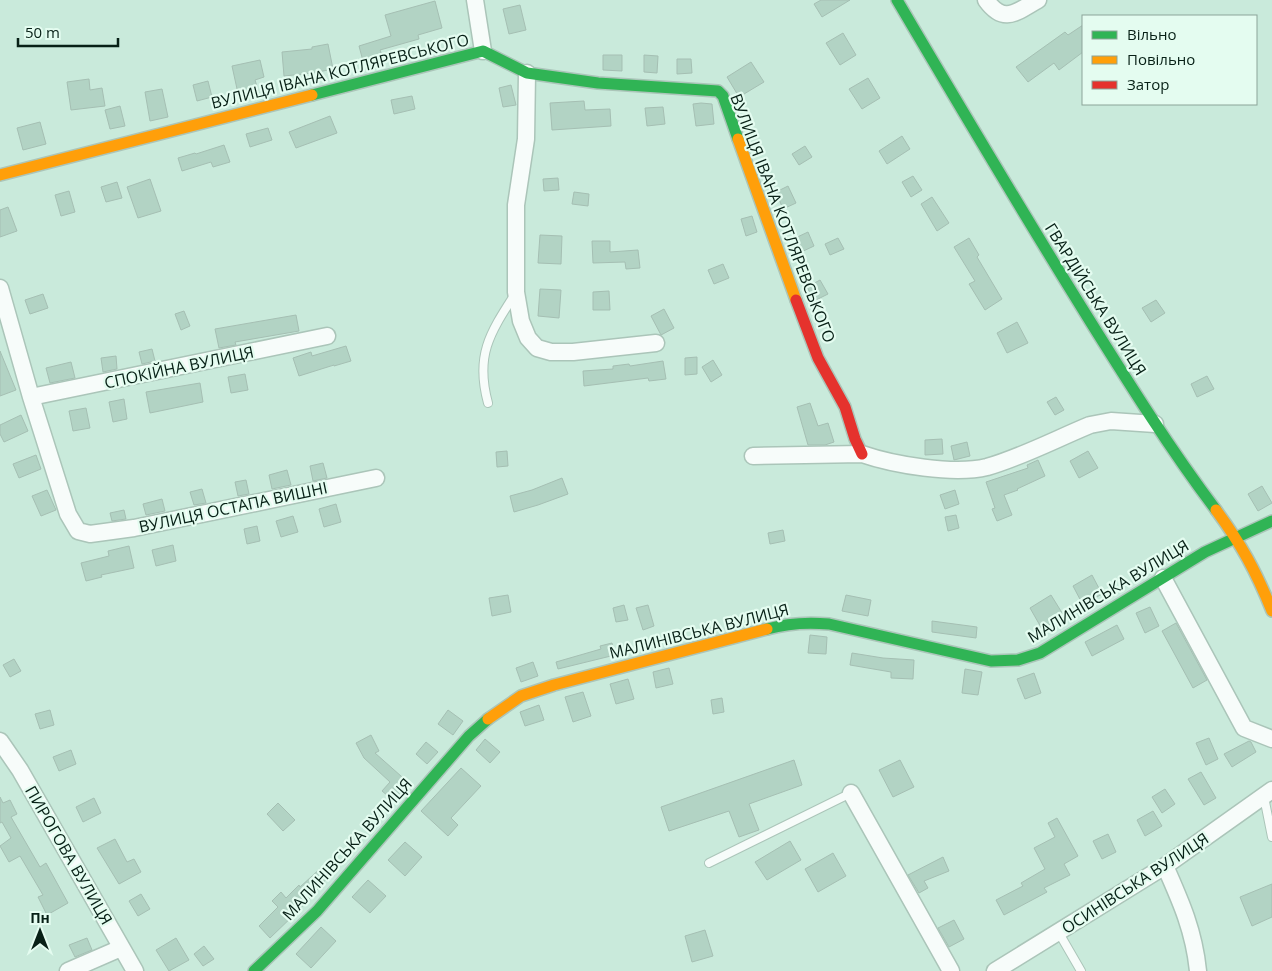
<svg xmlns="http://www.w3.org/2000/svg" width="1272" height="971" viewBox="0 0 1272 971" font-family="'Open Sans',sans-serif">
<rect width="100%" height="100%" fill="#c9eadb"/>
<!-- building -->
<path fill="#b2d3c4" stroke="#a5bfb3" d="M821,0H850L822,17L814,4Z
M435,1L442,28L418,35L419,39L380,50L382,55L363,61L359,46L391,36L385,15Z
M520,5L526,30L509,34L503,9Z
M1083,25V52L1059,70L1054,63L1028,82L1016,67L1065,32L1068,35Z
M843,33L856,55L840,65L826,43Z
M328,44L333,69L313,73L284,76L282,52L312,49V47Z
M603,55H622V71L603,70Z
M644,55L658,56L657,73L644,72Z
M677,59H691L692,73L677,74Z
M260,60L264,77L255,80L259,93L239,98L232,66Z
M751,62L764,82L739,97L727,77Z
M868,78L880,98L862,109L849,89Z
M89,79L90,90L102,88L105,106L71,110L67,82Z
M208,81L212,97L197,101L193,85Z
M511,85L516,105L503,107L499,88Z
M162,89L168,117L150,121L145,92Z
M412,96L415,109L394,114L391,100Z
M584,101L585,110L610,109L611,126L552,130L550,103Z
M701,103L712,104L714,124L696,126L693,104Z
M120,106L125,126L110,129L105,110Z
M663,107L665,124L647,126L645,108Z
M330,116L337,133L296,148L289,132Z
M40,122L46,144L23,150L17,128Z
M268,128L272,140L250,147L246,134Z
M902,136L910,149L887,164L879,151Z
M224,145L230,162L213,167L211,162L182,171L178,158L195,153L196,154Z
M805,146L812,157L799,165L792,154Z
M913,176L922,190L911,197L902,182Z
M558,178L559,190L544,191L543,179Z
M150,179L161,211L138,218L127,187Z
M117,182L122,198L106,202L101,187Z
M788,186L796,203L783,209L776,192Z
M69,191L75,212L61,216L55,195Z
M574,192L589,194L588,206L572,204Z
M932,197L949,223L937,231L921,204Z
M8,207L17,231L0,237V210Z
M752,216L757,232L746,236L741,219Z
M808,232L814,246L797,254L791,240Z
M540,235L562,236L561,264L538,263Z
M838,238L844,249L830,255L825,244Z
M969,238L979,255L977,257L1002,299L985,310L969,284L975,281L954,247Z
M592,241H610V252L638,250L640,268L626,269L625,262L593,263Z
M723,264L729,278L714,284L708,270Z
M820,280L828,294L814,301L807,287Z
M540,289L561,290L559,318L538,316Z
M609,291L610,310H593V292Z
M43,294L48,308L30,314L25,300Z
M1156,300L1165,313L1151,322L1142,308Z
M664,309L674,328L661,335L651,316Z
M184,311L190,326L181,330L175,314Z
M296,315L299,331L235,342L236,345L219,348L215,329Z
M1017,322L1028,343L1007,353L997,333Z
M346,346L351,361L334,366V365L299,376L293,358L311,352L312,356Z
M152,349L155,361L142,364L139,352Z
M0,351L16,390L0,396Z
M116,356L117,369L103,372L101,358Z
M697,357V374L685,375V358Z
M713,360L722,375L711,382L702,367Z
M663,361L666,379L649,381L648,378L584,386L583,371L613,369V366L629,364L630,366Z
M71,362L75,378L50,383L46,368Z
M245,374L248,390L231,393L228,377Z
M1207,376L1214,389L1197,397L1191,384Z
M200,383L203,402L150,413L146,392Z
M1056,397L1064,410L1055,415L1047,402Z
M124,399L127,419L113,422L109,402Z
M810,403L818,426L828,423L834,442L825,445H808L797,407Z
M86,408L90,428L73,431L69,411Z
M21,415L28,431L4,442L0,434V425Z
M942,439L943,454L925,455V440Z
M967,442L970,456L954,460L951,446Z
M507,451L508,466L497,467L496,452Z
M1088,451L1098,468L1079,478L1070,461Z
M36,455L41,469L19,478L13,464Z
M1038,460L1045,476L1017,489L1018,490L1004,495L1012,515L997,521L992,509L995,508L986,482L1028,468L1027,465Z
M323,463L327,478L313,481L310,466Z
M287,470L291,485L272,489L269,475Z
M562,478L568,494L538,505L514,512L510,496L532,490Z
M246,480L249,494L238,496L235,482Z
M1262,486L1272,503L1258,511L1248,494Z
M202,489L206,503L194,505L190,492Z
M47,490L56,510L41,516L32,496Z
M955,490L959,504L945,509L940,495Z
M162,499L165,511L146,515L143,504Z
M336,504L341,522L324,527L319,509Z
M124,510L126,519L112,521L110,513Z
M956,515L959,528L948,531L945,517Z
M293,516L298,532L281,537L276,521Z
M257,526L260,541L247,544L244,529Z
M783,530L785,541L770,544L768,533Z
M173,545L176,561L156,566L152,550Z
M129,546L134,568L101,575L102,577L86,581L81,563L109,556L108,551Z
M1092,575L1102,594L1083,605L1073,586Z
M508,595L511,612L492,616L489,598Z
M846,595L871,600L868,616L842,611Z
M1051,595L1064,616L1042,629L1030,608Z
M624,605L628,620L616,622L613,608Z
M648,605L654,626L643,630L636,608Z
M1150,607L1159,626L1145,633L1136,613Z
M932,621L977,627L976,638L932,632Z
M1176,623L1207,680L1193,688L1162,631Z
M1117,625L1124,639L1092,656L1085,642Z
M810,635L827,637L826,654L808,653Z
M612,643L615,655L558,669L556,662L601,649L600,646Z
M852,653L883,658L914,660L913,679L891,678V672L850,665Z
M14,659L21,671L10,677L3,665Z
M533,662L538,676L521,682L516,668Z
M669,668L673,684L656,688L653,672Z
M965,669L982,672L978,695L962,693Z
M1034,673L1041,693L1025,699L1017,679Z
M628,679L634,699L616,704L610,684Z
M583,692L591,716L573,722L565,697Z
M722,698L724,712L713,714L711,700Z
M539,705L544,720L525,726L520,712Z
M50,710L54,725L40,729L35,714Z
M448,710L463,721L453,735L438,724Z
M371,735L379,751L375,753L410,784L394,801L382,791L390,782L364,758L356,743Z
M1209,738L1218,759L1206,765L1196,743Z
M485,739L500,752L490,763L476,750Z
M1249,741L1251,742L1256,752L1232,767L1224,754Z
M426,742L438,752L427,764L416,754Z
M71,750L76,764L59,771L53,757Z
M794,760L802,785L749,804L759,830L739,837L729,811L669,831L661,807Z
M900,760L914,787L893,797L879,770Z
M461,768L481,786L451,818L458,825L448,836L421,811Z
M1201,772L1216,798L1204,805L1188,779Z
M1165,789L1175,804L1162,813L1152,797Z
M0,797L3,803L10,800L17,814L11,817L40,867L46,863L68,903L47,915L38,897L43,895L20,856L9,862L0,846L11,838L2,822L0,823Z
M94,798L101,813L83,822L76,807Z
M278,803L295,820L283,831L267,814Z
M1153,811L1162,826L1145,836L1137,820Z
M1057,818L1078,856L1064,864L1070,875L1044,888L1047,892L1004,915L996,900L1023,886L1021,883L1045,869L1034,848L1055,837L1048,823Z
M1108,834L1116,852L1102,859L1093,841Z
M115,839L127,862L134,859L141,872L119,884L97,848Z
M790,841L801,860L767,880L755,862Z
M405,842L422,857L405,876L388,860Z
M833,853L846,876L818,892L805,869Z
M943,857L949,871L924,881L928,888L919,893L908,875Z
M323,866L331,874L298,911L270,938L259,926L278,907L272,901L281,892L286,898L299,885L300,887Z
M368,880L386,896L370,913L352,897Z
M1272,884V917L1252,926L1240,897Z
M141,894L150,909L138,916L129,901Z
M954,920L964,939L949,947L938,928Z
M321,927L336,941L311,968L296,954Z
M705,930L713,956L692,962L685,936Z
M87,938L92,950L75,957L69,945Z
M176,938L189,960L169,971L156,950Z
M204,946L214,959L203,966L194,954Z"/>
<g fill="none" stroke-linecap="round" stroke-linejoin="round">
<defs>
<path id="lane" d="M488,403C475,355 490,333 515,294
M1264,797L1272,837
M709,863L851,793
M1059,933L1081,971"/>
<path id="street" d="M475,0L483,51
M986,0C1004,25 1016,12 1038,0
M527,73L526,139L516,205V292L521,321L528,338L537,348L551,352H573L656,343
M0,288L31,397L68,514L78,531L90,534L134,528L376,478
M31,397L327,336
M753,456L862,454C894,465 954,475 987,467C1022,457 1056,439 1090,425L1111,421L1155,424
M1163,578L1244,728L1272,739
M0,741L20,770L135,971
M851,793L951,971
M1165,866C1181,902 1194,931 1198,971
M68,971L121,948
M995,971L1165,866L1272,790"/>
<path id="fast" d="M897,0C960,107 1024,215 1090,321C1130,385 1170,449 1216,510
M312,95L483,51L527,73L598,83L718,91L723,96L738,139
M767,629C788,623 807,622 829,624L991,661L1018,660L1040,653L1205,552L1272,521
M254,971L317,911L469,736L488,719"/>
<path id="slow" d="M738,139L796,300
M0,175L312,95
M1216,510C1241,544 1256,571 1272,611
M488,719L521,696L554,685L767,629"/>
<path id="jam" d="M796,300L818,358L845,407L855,439L862,454"/>
</defs>
<!-- lane casing -->
<use href="#lane" stroke="#abc5b9" stroke-width="10"/>
<!-- street casing -->
<use href="#street" stroke="#abc5b9" stroke-width="19"/>
<!-- fast casing -->
<use href="#fast" stroke="#abc5b9" stroke-width="14"/>
<!-- slow casing -->
<use href="#slow" stroke="#abc5b9" stroke-width="14"/>
<!-- jam casing -->
<use href="#jam" stroke="#abc5b9" stroke-width="14"/>
<!-- lane -->
<use href="#lane" stroke="#f7fcfa" stroke-width="8"/>
<!-- street -->
<use href="#street" stroke="#f7fcfa" stroke-width="16"/>
<!-- fast -->
<use href="#fast" stroke="#30b455" stroke-width="11"/>
<!-- slow -->
<use href="#slow" stroke="#ff9f0a" stroke-width="11"/>
<!-- jam -->
<use href="#jam" stroke="#e5322d" stroke-width="11"/>
</g>
<g text-anchor="middle" stroke-width="4.5" stroke-linejoin="round" paint-order="stroke">
<!-- street labels -->
<g font-size="16" fill="#072016" stroke="#e4fcf0">
<text transform="translate(340 71) rotate(-14)" y="6">ВУЛИЦЯ ІВАНА КОТЛЯРЕВСЬКОГО</text>
<text transform="translate(783 218) rotate(69)" y="6">ВУЛИЦЯ ІВАНА КОТЛЯРЕВСЬКОГО</text>
<text transform="translate(1096 299) rotate(58)" y="6">ГВАРДІЙСЬКА ВУЛИЦЯ</text>
<text transform="translate(179 367) rotate(-12)" y="6">СПОКІЙНА ВУЛИЦЯ</text>
<text transform="translate(233 507) rotate(-12)" y="6">ВУЛИЦЯ ОСТАПА ВИШНІ</text>
<text transform="translate(1108 591) rotate(-31)" y="6">МАЛИНІВСЬКА ВУЛИЦЯ</text>
<text transform="translate(699 631) rotate(-14)" y="6">МАЛИНІВСЬКА ВУЛИЦЯ</text>
<text transform="translate(347 849) rotate(-48)" y="6">МАЛИНІВСЬКА ВУЛИЦЯ</text>
<text transform="translate(69 855) rotate(60)" y="6">ПИРОГОВА ВУЛИЦЯ</text>
<text transform="translate(1135 883) rotate(-33)" y="6">ОСИНІВСЬКА ВУЛИЦЯ</text>
</g>
</g>
<!-- legend -->
<rect x="1082" y="15" width="175" height="90" fill="#e4fcf0" stroke="#8ca499"/>
<rect x="1092" y="31" width="25" height="8" fill="#30b455" stroke="#8ca499"/>
<text x="1127" y="40" font-size="15" fill="#072016">Вільно</text>
<rect x="1092" y="56" width="25" height="8" fill="#ff9f0a" stroke="#8ca499"/>
<text x="1127" y="65" font-size="15" fill="#072016">Повільно</text>
<rect x="1092" y="81" width="25" height="8" fill="#e5322d" stroke="#8ca499"/>
<text x="1127" y="90" font-size="15" fill="#072016">Затор</text>
<!-- north arrow -->
<g transform="translate(40 931)" stroke="#e4fcf0" stroke-width="4" paint-order="stroke">
<path d="M0-4L9 19L0 12L-9 19Z" fill="#072016"/>
<text y="-8" font-size="14" font-weight="bold" text-anchor="middle" fill="#072016">Пн</text>
</g>
<!-- scale -->
<path d="M18 38v8h100v-8" fill="none" stroke="#072016" stroke-width="2.5"/>
<text x="25" y="38" font-size="15" fill="#072016" stroke="#e4fcf0" stroke-width="4" paint-order="stroke">50 m</text>
</svg>
